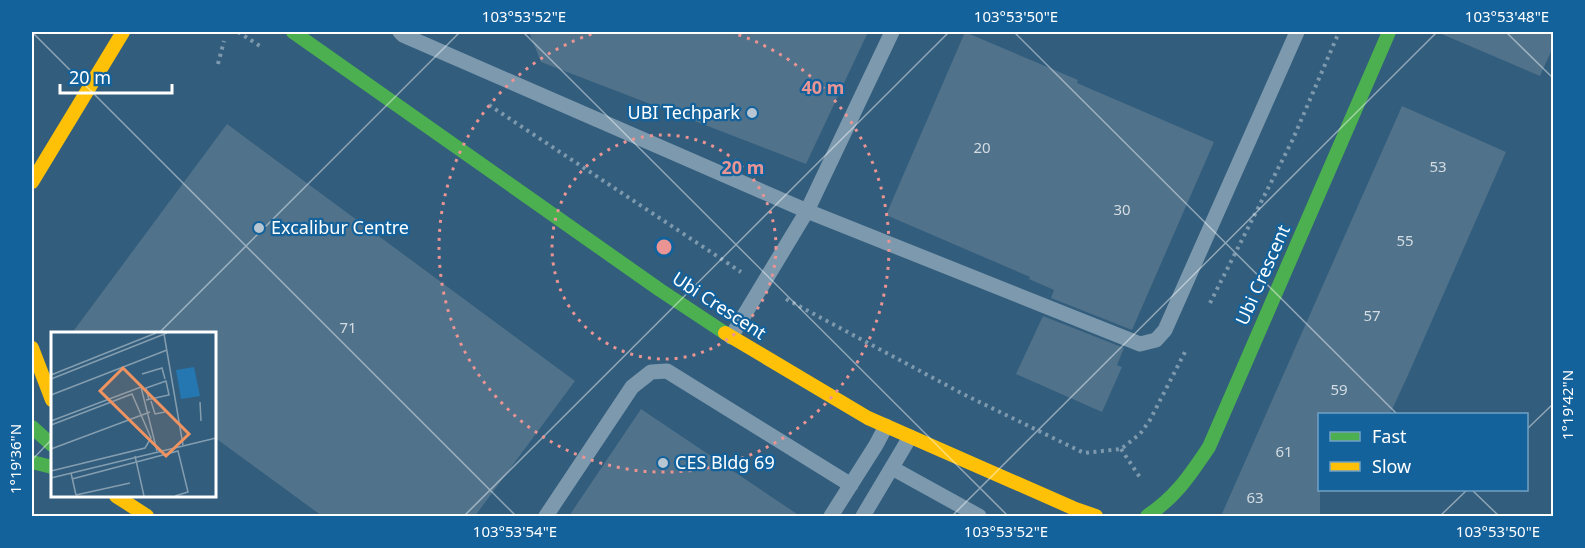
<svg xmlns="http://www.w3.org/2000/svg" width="1585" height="548" viewBox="0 0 1585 548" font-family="'Noto Sans',sans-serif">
<rect width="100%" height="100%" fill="#325d7c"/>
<!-- building -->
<path fill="#50728b" d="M529,32H868L806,164L541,62Z
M965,32L1078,80L1077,83L1214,142L1132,330L1051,298L1054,290L1029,279L1030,277L886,215Z
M1437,32H1554V45L1540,76Z
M1402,106L1506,152L1408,375L1390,414H1320V516H1221Z
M227,124L575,381L475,516H322L214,437V333H72Z
M1043,316L1124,348L1117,365L1122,367L1102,412L1016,374Z
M641,409L800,516H569Z"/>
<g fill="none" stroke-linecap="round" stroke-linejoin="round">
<!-- path -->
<path stroke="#7d99ae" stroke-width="4" stroke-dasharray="3 4.5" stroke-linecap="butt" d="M238,32L260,46
M218,64L224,41
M489,105L741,272
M786,299L963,394L1084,453L1121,449L1140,434L1150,420L1186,350
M1210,303L1293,139L1339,32
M1121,449L1141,479"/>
<!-- lane -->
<path stroke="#7d99ae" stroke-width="15" d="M400,32L403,35L807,211L1140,344L1156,340L1165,330L1297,32
M731,337L807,211L892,32
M892,468L979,516
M546,516L632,387L651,372L667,371L851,485
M831,516L876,445L886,426
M863,516L910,437"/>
<!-- fast -->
<path stroke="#4caf50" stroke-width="14" d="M293,32L660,290L725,333
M32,427L52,445
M32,462L52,467
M1147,516C1176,497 1190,475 1209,447L1389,32"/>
<!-- slow -->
<path stroke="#ffc107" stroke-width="14" d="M32,182L123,32
M725,333L868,418L1073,508L1096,516
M32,348L52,400
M116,496L147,516"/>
</g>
<!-- ticks -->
<path fill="none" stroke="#fff" stroke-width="1.5" stroke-opacity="0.45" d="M32,32L516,516M523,32L1008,516M1014,32L1397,414M1506,32L1554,79M158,334L460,32M1526,430L1554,403M32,460L52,439M1472,490L1499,516M464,516L949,32M952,516L1437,32M1440,516L1467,490"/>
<!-- distance rings -->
<g fill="none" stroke="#ea9494" stroke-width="3" stroke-dasharray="3 6">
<circle cx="664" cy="247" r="112"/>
<path d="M730 32A225 225 0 1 1 598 32"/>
</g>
<!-- markers -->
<g fill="#b7c6d1" stroke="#13629c" stroke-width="2">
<circle cx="752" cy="113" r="6"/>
<circle cx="259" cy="228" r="6"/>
<circle cx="663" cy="463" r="6"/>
</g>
<g text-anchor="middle" stroke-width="4.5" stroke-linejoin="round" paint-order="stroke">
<!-- number labels -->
<g font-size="15" fill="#d3dce2">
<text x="982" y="153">20</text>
<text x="1438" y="172">53</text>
<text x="1122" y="215">30</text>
<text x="1405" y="246">55</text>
<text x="1372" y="321">57</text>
<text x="348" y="333">71</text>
<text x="1339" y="395">59</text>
<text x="1284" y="457">61</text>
<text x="1255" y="503">63</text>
</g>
<!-- poi labels -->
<g font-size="18" fill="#fff" stroke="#13629c" text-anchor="start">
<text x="740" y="119" text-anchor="end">UBI Techpark</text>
<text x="271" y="234">Excalibur Centre</text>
<text x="675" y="469">CES Bldg 69</text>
</g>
<!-- street labels -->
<g font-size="18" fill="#fff" stroke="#13629c">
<text transform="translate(1263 275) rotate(-66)" y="6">Ubi Crescent</text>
<text transform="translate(719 306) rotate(33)" y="6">Ubi Crescent</text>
</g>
</g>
<!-- overview -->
<g transform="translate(51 332)">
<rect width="165" height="165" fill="#325d7c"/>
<path d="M143,35L149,64L130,67L125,38Z" fill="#2477b1"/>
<path fill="none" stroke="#849eb0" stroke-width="1.5" d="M113,2L132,113M91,42L111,36L114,47M0,43L105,1M0,47L116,1M0,63L116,18M95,68L118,63L115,49L95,56L98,68M100,69L104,82L114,80M149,70L150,89M0,89L90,55L106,119M0,93L81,62L100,106L94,116L0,139M0,117L99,80M84,124L93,164M20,141L25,163M0,146L165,106M21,147L127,119L137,160L124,164M25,163L79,151"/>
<path fill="#f09361" fill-opacity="0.15" stroke="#f09361" stroke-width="3" d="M72,36L138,102L115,124L49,59Z"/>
<rect width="165" height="165" fill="none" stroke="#fff" stroke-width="3"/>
</g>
<circle cx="664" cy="247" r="9" fill="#ea9494" stroke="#13629c" stroke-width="3"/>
<g font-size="18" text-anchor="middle" font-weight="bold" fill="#ea9494" stroke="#13629c" stroke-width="4.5" stroke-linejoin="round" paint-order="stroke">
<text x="823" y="94">40 m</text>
<text x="743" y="174">20 m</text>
</g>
<!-- border -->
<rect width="1585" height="548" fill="none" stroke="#13629c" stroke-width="66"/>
<!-- legend -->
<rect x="1318" y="413" width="210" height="78" fill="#13629c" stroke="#71a1c4" stroke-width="1.5"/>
<rect x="1330" y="432" width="30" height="9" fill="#4caf50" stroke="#71a1c4" stroke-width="1.5"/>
<text x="1372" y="443" font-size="18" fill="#ffffff">Fast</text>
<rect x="1330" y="462" width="30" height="9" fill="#ffc107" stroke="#71a1c4" stroke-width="1.5"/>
<text x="1372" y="473" font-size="18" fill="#ffffff">Slow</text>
<!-- scale -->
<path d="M60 84v9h112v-9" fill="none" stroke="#ffffff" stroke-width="3"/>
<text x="69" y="84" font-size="18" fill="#ffffff" stroke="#13629c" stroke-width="4.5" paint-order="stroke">20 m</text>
<rect x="33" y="33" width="1519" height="482" fill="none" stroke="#fff" stroke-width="2"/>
<g font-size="15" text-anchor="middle" fill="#fff">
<text x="524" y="22">103°53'52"E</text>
<text x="1016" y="22">103°53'50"E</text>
<text x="1507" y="22">103°53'48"E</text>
<text transform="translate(1568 405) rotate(-90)" y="5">1°19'42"N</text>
<text transform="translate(16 459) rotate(-90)" y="5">1°19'36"N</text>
<text x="515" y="537">103°53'54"E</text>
<text x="1006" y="537">103°53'52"E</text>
<text x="1498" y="537">103°53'50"E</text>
</g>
</svg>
